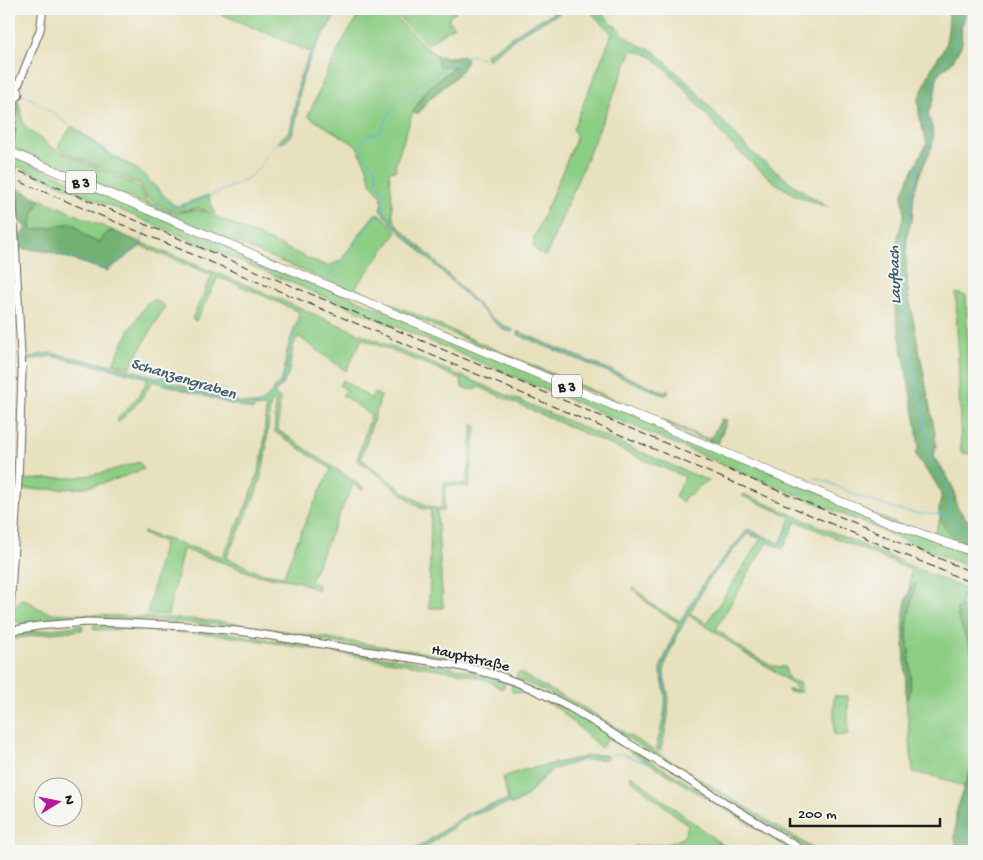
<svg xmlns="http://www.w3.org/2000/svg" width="983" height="860" viewBox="0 0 983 860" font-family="'Gochi Hand',sans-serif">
<rect width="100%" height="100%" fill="#f6f6f2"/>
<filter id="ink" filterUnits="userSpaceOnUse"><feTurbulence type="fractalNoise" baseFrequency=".02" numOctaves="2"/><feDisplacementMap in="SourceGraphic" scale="10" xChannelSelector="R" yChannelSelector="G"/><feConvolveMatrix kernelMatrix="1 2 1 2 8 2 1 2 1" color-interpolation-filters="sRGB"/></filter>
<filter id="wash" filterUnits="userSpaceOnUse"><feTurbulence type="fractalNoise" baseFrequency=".0096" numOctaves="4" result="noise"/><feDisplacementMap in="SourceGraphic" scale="20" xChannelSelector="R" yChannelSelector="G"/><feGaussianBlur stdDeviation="1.12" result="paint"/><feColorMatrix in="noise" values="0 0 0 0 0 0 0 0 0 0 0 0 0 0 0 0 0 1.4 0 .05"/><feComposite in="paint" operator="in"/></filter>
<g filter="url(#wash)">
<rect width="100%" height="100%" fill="#e8e1be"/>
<!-- green -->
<path fill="#8dce85" stroke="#547550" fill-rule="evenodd" d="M209,9H341C324,31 304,63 300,91C297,104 298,127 290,137C288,140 284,142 281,143L278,141L284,136L290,130L292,122L300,76L311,52Z
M363,9H387L426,47L436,55L438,63L456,66L429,87L413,112L395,166L396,168L395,171L391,170L389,173L391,189L393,219L397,225L434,260L489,316L499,323L514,330L511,332L504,330L494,322L432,262L400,232L393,225L384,214L380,210L382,202L381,195L371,184L367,167L362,158L357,146L308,116L332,62L345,37Z
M391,9H458L448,19L454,26L427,44Z
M561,9H568L523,32L488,60L486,54L499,46L528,26Z
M588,9H597L632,42L633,41C641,48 648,47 656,53L689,84L750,151L795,186L829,208L793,194L774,182L744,156L730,143L692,97L676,79L652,57L644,53L632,50L546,256C536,251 532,250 534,238L576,139V134L573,129L612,34Z
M18,99L23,123L27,129L53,148L69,156L136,185L140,188L146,201L175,213L193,210L203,211L321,264L329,266L341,260L374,215L376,214L382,215L397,232L355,288L508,355L705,438L711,437L709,442L12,148Z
M72,126L112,155L140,171L174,205L179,206L208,195L215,214L198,208L181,211L172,210L147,198L140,184L71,155L58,148L59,144Z
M13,157L972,555L974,556V565L971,568L325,297L12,164Z
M40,199L114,231C105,231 105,236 100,242C89,241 80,231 73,223L34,231L31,228C31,217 35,210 40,201Z
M142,243L251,287L332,322L476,382L709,481C698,485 698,490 690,495L688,494L682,502L675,496L685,478L683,476L642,459L477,386L476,390L462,388L461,378L455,377L436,368L362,339L346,371L298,336L293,346L288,375L281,386L274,394L280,399L278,430L364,488L363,490L353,484L310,581L318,585L317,590L309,586L297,581L256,575L222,562L183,549L168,615L147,614L164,542L143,534L144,532L222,557C238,525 254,493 262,457C265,441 265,424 266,407H254L253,410L153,381L138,403L118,423L117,419C130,407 141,395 148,378L117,370L50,356L32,360L24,366V360L41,354L51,353L122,367L159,378L166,376L171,382C188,387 245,409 260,403C266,400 277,386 281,380C286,371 285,361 287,351C290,338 296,327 299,314V312L262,295L218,277L196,321L192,319L212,275L141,246ZM271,402L275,403V432L331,469C314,504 296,539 284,576L261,573L226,558C240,529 256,500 263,468C268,446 267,424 271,402Z
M956,293L966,296L972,454L961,453Z
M155,300L165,306L130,367L113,363L129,331L147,303Z
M517,331L666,393L668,389V394L666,395H664L518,335Z
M343,380L371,399L374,393L381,396L361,459C383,474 412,503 438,509L442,506L444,482L465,484L467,482L473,424L476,426L469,487L448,485L446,487L444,511H437L443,608H429L431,510L420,508L373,471L357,460L371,415L342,395L347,390L339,385Z
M139,462L144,469C123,477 102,485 79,488C60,490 40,489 20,489L21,480L78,477L102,473Z
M744,494L965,589L960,608H957L958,618L974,657V702L973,714L972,757L971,769L964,787L944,779L913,772L906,699L909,696C911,686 911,676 910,665C910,655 908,644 907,634C907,617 912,600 916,584L913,585L909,591L911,570L796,521L783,549L767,542L716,629L750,654L772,666L785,667C787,678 789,682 801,683L802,692H789L787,690H797L796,687L770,668L747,655L712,630L688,615C681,628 664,660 664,674C664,680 667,687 668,693C670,713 666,732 660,751L656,749C660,730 667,713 665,694C664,684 660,676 661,666L679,623C661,614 647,604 633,589L634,587L654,606L680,621L707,578L748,529L779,543L781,542L791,518L787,515L742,496ZM747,534H749L761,539L707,623L690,613L708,581Z
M9,510H14L9,586Z
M940,518L951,534L974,548L934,535Z
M21,599L27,600L38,608L50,613L189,619L224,622L433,654L494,666L506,665L509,669L507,673L505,674L475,666L429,657L220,625L123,619H73L52,620L26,624L16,622C10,614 15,606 21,599Z
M82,625L83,628L82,630L43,634L9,640V635Z
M94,625L161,627L221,632L450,667L477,673L501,680L504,682L505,685L503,688H500L485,679L456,672L249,639L209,634L122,629L96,630L93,628Z
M519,672L537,683L578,704L817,851H811L585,712L558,697L517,679L516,675Z
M512,685H516L549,700L568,710L798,851H793L608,738L601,748L560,710C552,705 534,695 525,693C520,692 516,693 512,692L511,688Z
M834,696H848V735H834Z
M593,755H603L607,756V759L583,760L560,767L551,771L544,777L526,797L512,805L511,803L471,815L420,851H411L425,843L468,813L487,806L508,800L503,777L520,771Z
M631,775L730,851H634V846C645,846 678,845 684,836C686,833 687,828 688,825L630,779Z"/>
<!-- forest -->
<path fill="#72b172" stroke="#476647" d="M946,9H967L961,28L962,43L960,48L954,59L947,67L941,70L937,77L934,99L929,111L928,116L932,127L933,139L932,147L921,171L914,192L912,219L907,234L906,260L908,292L935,433L936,446L934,456L935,459L946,474L954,490L957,507L974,528V548C967,543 957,539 951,534C945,529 938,517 939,510C939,503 943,499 940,491C934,477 921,467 915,452L919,449L916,424L895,310L896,294L894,252L904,214V205L902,196L909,178L927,143L920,121L918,101L932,67L945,47L948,30L949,16Z
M436,55C446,58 454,57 463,55L467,59C464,74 440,89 429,100C425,104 421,110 417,115L413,112L420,100L429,87L456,67L439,66Z
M16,188L40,199V201C35,210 31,217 31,228L34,230L73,223C80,231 89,241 100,242C105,236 105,231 114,231L142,243L141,246L107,271L50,252L38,250L20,249L19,236L27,229L17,219Z
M722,418L727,420L718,444L709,441Z
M916,584C912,600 907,617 907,634C908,644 910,655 910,665C911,676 911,686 909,697L906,699C906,687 906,675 905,663C904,638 899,606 913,585Z
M974,605V657L958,618L957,608L968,607Z
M974,702V811C970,827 974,836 974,851H959L955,840L956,813L964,787L971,769L972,757L973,714Z"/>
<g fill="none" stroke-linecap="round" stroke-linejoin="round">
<!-- stream -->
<path stroke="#60b4dc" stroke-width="1" d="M593,9L626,43L633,47L643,49L652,53L682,80L729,132L753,157L797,191L812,199
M963,9L952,51L948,58L942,65L935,77L934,94L925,105L924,112L925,118L931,134V145L919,166L912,191L910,218L901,243V266L906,295L905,307L908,336L914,373L925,423L930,457L938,473L948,487L950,493V501L948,514C955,527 962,529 974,536
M487,57L526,29L564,9
M9,82L10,84
M23,94L47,109L69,125
M72,127C83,136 94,145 106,153C113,158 121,162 129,167C136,172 143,178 150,184C157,190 166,205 175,207C184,209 239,184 249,177C260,170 264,157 273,148C280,141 289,138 292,130C295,117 296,104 298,91C303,64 323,31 339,9
M154,210L162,197
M384,211L396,227L433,261L493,321L499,326L512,331
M383,212L386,197L384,192L376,181C376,177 377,173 376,169C374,165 368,161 366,157C356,140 364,136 379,133L392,109L403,97L409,92L429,79L435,73L443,67L457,62L466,56L473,55L483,59
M9,236L10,237
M21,243L54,251L105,268H110L139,246L152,216
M325,280L355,244L366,227L373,221L381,215
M315,292L319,286
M518,333L665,394
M26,361L40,356L52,355L133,372L155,378L172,385L241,406H254L260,404L272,395L280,384L286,373L288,354L291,344L305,310
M9,367L18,364
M806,483C809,479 814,477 819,479C830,481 840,489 851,493C881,505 915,518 948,514
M802,495L804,489
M969,595L963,609L964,614L974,638
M658,745L664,727L666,710V692L662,669L668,651L688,612L704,584L745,533L749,532L778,545L782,544L794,519
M611,755L622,754L648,763
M413,851L425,845L469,813L523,797L527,794L549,767L574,761L602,756
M968,851C953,824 965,805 974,778"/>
</g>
</g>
<g filter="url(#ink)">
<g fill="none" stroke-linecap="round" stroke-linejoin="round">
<defs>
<path id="secondary" d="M9 93a5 5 0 1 1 10 0a5 5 0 1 1-10 0Z
M17,88L40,30L43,9
M9,631L38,626L87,622L123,623L187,626L246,632L448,664C469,668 490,672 510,680C531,687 551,698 571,708L804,851
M10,631L9,626L18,481L22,373L10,145L12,121L15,98"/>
<path id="primary" d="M15,154L892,523L936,539L974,552"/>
</defs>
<!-- secondary casing -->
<use href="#secondary" stroke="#636155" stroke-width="9"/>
<!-- primary casing -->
<use href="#primary" stroke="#636155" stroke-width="9"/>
<!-- secondary -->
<use href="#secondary" stroke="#fff" stroke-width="7"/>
<!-- primary -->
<use href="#primary" stroke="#fff" stroke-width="8"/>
<!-- rail -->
<path stroke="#1c1c1c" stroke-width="1" stroke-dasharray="8 4" stroke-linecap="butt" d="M9,167L974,573
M9,177L974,584"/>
<defs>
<path id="primary-bridge" d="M9,152L15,154"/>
</defs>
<!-- primary-bridge casing -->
<use href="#primary-bridge" stroke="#636155" stroke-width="9" stroke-linecap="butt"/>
<!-- primary-bridge -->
<use href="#primary-bridge" stroke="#fff" stroke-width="8"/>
</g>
</g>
<g text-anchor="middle" stroke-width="4" stroke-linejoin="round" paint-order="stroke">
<!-- shield labels -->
<g fill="#f6f6f2" stroke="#5d5d5c" stroke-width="1">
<rect x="66" y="170.5" width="30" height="23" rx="4"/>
<rect x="552" y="374.5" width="30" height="23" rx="4"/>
</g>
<g font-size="14" font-weight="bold" fill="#1c1c1c">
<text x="81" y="187">B 3</text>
<text x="567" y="391">B 3</text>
</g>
<!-- street labels -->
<g font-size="15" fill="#1c1c1c" stroke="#f6f6f2">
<text transform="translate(471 657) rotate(13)" y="5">Hauptstraße</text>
</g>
<!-- water labels -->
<g font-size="16" font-style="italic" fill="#375969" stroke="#f6f6f2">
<text transform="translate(893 275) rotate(-92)" y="6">Laufbach</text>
<text transform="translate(184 377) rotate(17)" y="6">Schanzengraben</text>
</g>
</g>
<!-- margin -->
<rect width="983" height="860" fill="none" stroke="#f6f6f2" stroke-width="30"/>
<!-- north arrow -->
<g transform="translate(58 802) rotate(80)"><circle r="24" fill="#f6f6f2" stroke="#9f9f9c"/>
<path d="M0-4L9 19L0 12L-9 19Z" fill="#b5179e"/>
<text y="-8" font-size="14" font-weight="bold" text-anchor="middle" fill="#1c1c1c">N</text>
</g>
<!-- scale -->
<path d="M790 818v8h150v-8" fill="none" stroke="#1c1c1c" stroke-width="2.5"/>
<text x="798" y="818" font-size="15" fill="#1c1c1c" stroke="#f6f6f2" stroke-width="4" paint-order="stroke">200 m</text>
</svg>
